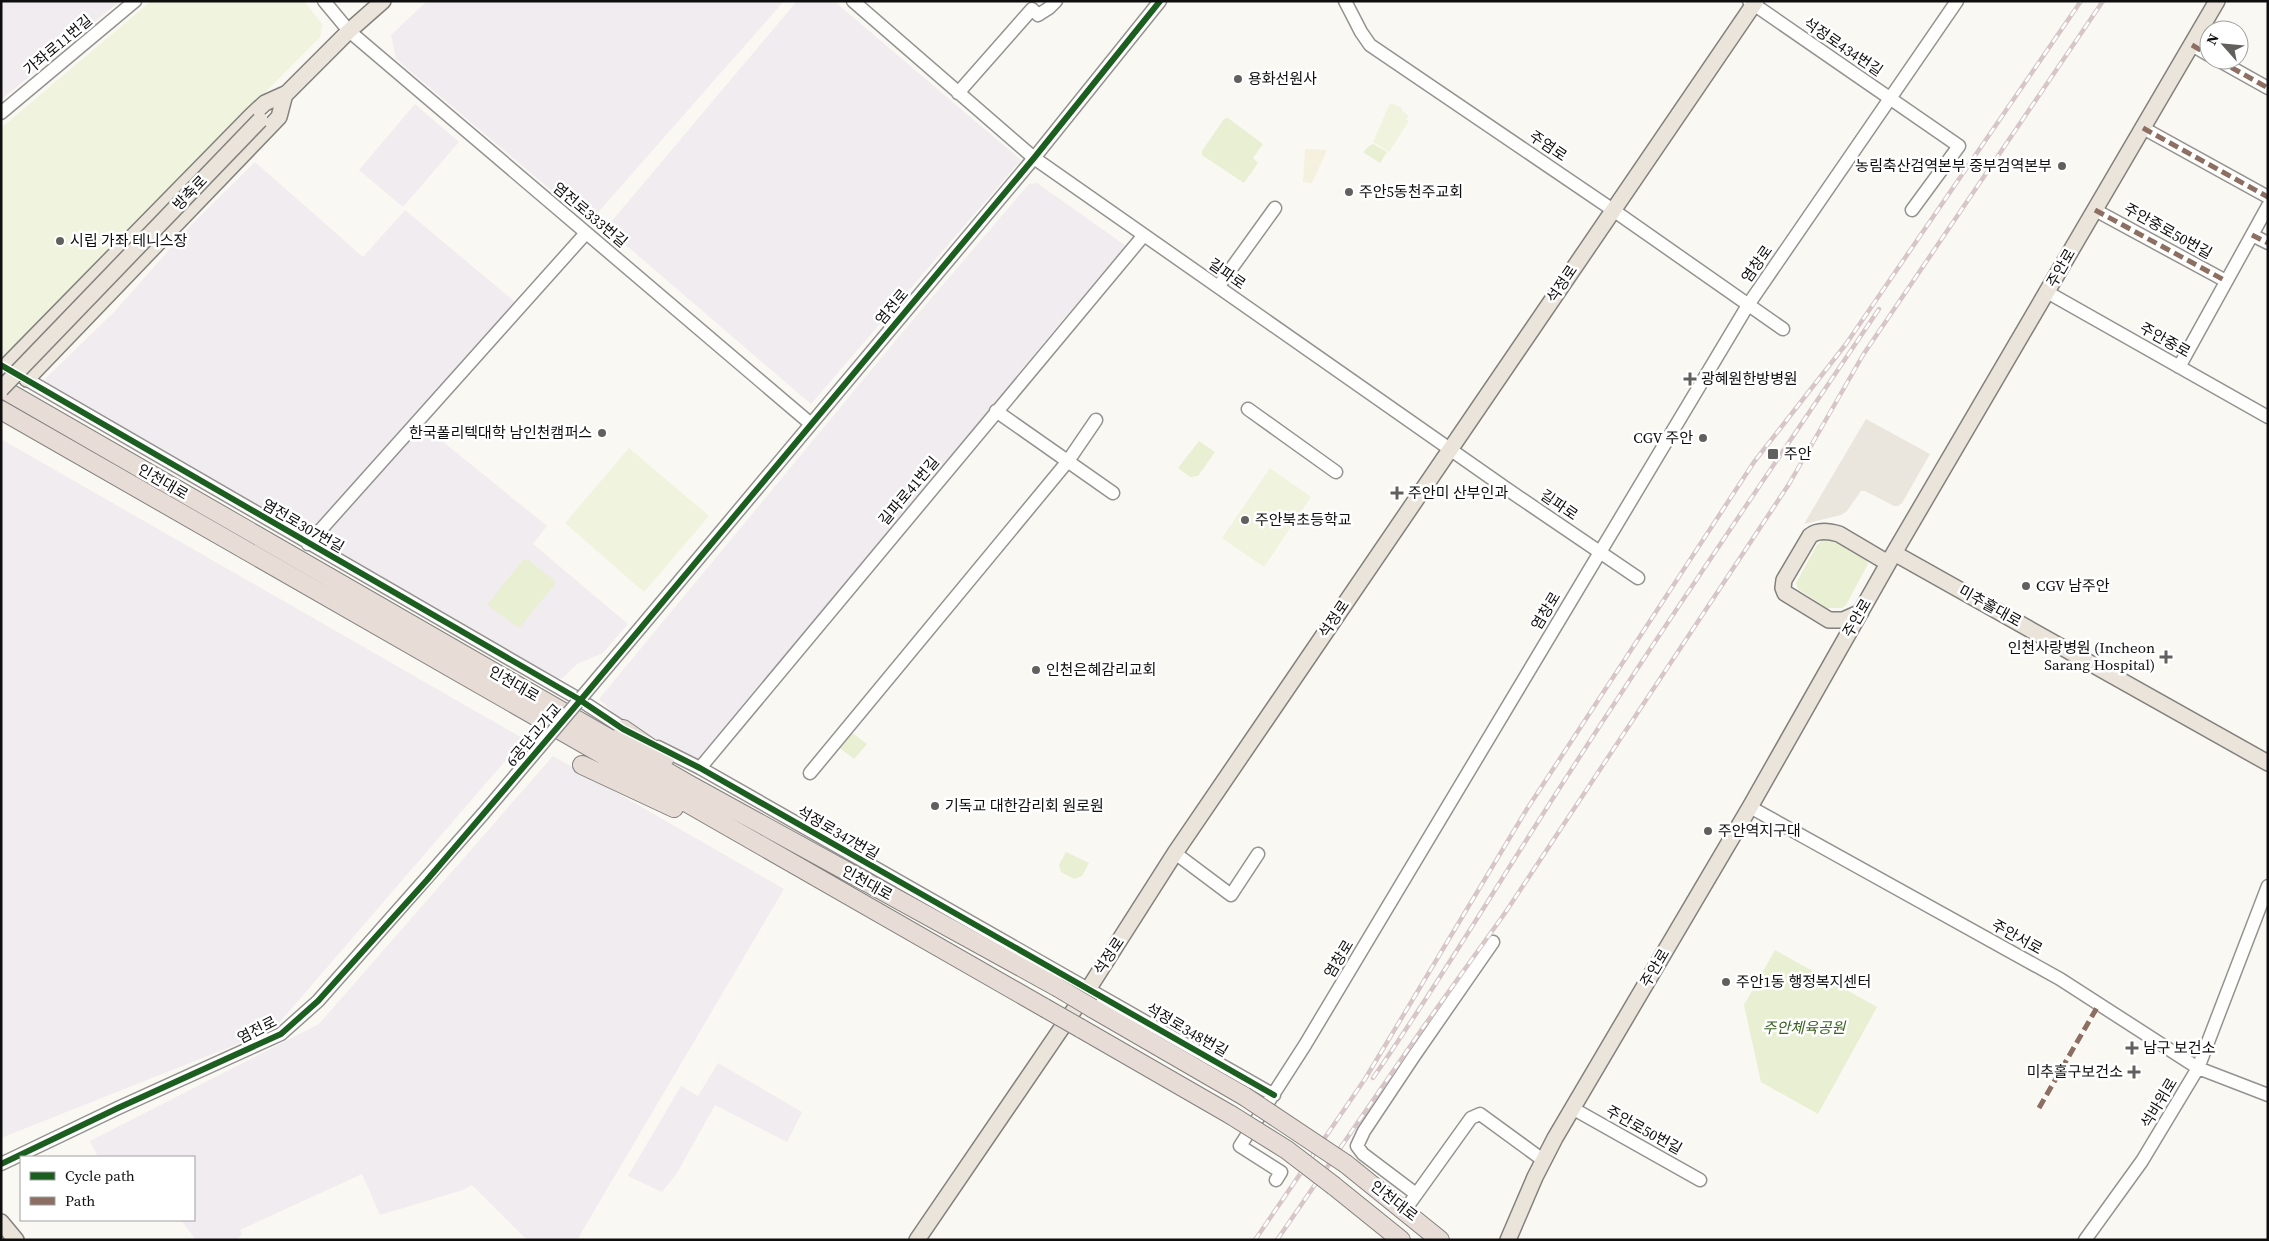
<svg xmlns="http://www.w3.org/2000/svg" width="2269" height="1241" viewBox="0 0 2269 1241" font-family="'Source Serif 4','Noto Sans KR',serif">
<rect width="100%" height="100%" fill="#faf8f2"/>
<!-- industrial -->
<path fill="#f1ecef" d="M1,1H120L1,100Z
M427,1H784L593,218L585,219L396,59L391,35Z
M797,1H834L1021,160L811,404L606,228Z
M415,104L459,142L403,207L359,170Z
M255,162L363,257L405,210L515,302L451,378L315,527L308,529L294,528L181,461L45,384L44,380L115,311L191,225Z
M1037,183L1126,246L1050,335L699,763L622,721L599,699L911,322L1029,184Z
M421,424L547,526L533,544L628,624L603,653L577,664L563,678L556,679L323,545L322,538Z
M1,439L524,739L273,1030L1,1138Z
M553,756L784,889L577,1240H527L472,1185L463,1190L380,1215L362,1174L240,1230L242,1234L236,1240H196L181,1220H194V1157H98L90,1141L319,1024Z
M718,1063L802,1112L787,1142L715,1105L677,1173L662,1192L628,1176L681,1086L698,1096Z"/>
<!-- farmland -->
<path fill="#f6f0df" d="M1305,149L1327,150L1312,183L1303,182Z"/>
<!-- green -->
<path fill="#e8efd3" d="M1228,118L1263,144L1253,158L1258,163L1244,183L1202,155V151L1224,119Z
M1373,144L1387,152L1380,163L1363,152L1369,146Z
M1199,441L1215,452L1198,476L1190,477L1178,468Z
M1825,538C1839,540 1862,551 1868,564L1846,605L1842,608H1827L1798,589L1796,583L1817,545Z
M527,559L554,580L555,584L519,628L487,605L523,560Z
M850,731L867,744L854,759L837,746Z
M1066,852L1089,863L1082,876L1074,879L1061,872L1059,865Z
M1775,950L1877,1007L1818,1114L1761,1082L1744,1005Z"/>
<!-- pitch -->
<path fill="#f0f3dd" d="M151,1H304L322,24L320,37L7,354L2,355L1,128Z
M1390,103L1402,108V111L1409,116L1406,119L1409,121L1389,152L1373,142Z
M629,448L709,516L644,592L565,523Z
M1270,468L1311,497L1264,567L1222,538Z"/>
<!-- plaza -->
<path fill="#eae6de" d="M1866,419L1930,454L1902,503L1898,506H1894L1865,491H1861L1847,511L1841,515L1804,524Z"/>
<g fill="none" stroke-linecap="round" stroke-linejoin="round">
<defs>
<path id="minor" d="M324,1L349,31L811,424
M853,1L1034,158L1504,487L1638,578
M1345,1L1361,32L1370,45L1613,210L1783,329
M1749,1L1959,146L1912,210
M2192,45L2209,55
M2218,60L2268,88
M958,93L1032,9L1038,15L1049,8L1056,1
M1,113L135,1
M2143,128L2268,197
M2095,210L2226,281
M2252,235L2268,243
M1218,287L1275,208
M2047,292L2268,417
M2179,367L2268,206
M19,375L577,698L629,732
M1248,409L1336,472
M996,411L1113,493
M308,544L586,233
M641,627L1034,158L1160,1
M658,747L700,768L1274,1095
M700,768L1144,235
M810,773L1068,461L1096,420
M1750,807L2060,979L2198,1068L2268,1095
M1175,853L1231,895L1258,854
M1572,1108L1700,1180
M1,1164L118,1108L281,1034L318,1001L483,814
M1276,1180L1281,1172L1240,1146L1305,1045L1748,305L1957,1
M1416,1194L1363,1154L1357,1146L1364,1131L1414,1056L1493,942
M1405,1210L1471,1118L1480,1114L1543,1160
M2085,1240L2142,1161L2198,1068L2268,886"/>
<path id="major" d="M280,100L349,31L383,1
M5,367L252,115L265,103L285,94
M27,379L279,117L285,94
M1894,553L2268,763
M1861,612L1843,620H1829L1785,593L1783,588L1784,580L1810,536C1818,529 1829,531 1839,534L1888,563
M1,1222L16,1240
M917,1240L1089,988L1175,853L1756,1
M1508,1240L1535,1177L1555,1138L1750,807L1894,553L2217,1"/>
<path id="highway" d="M1,388L690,785L1057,987
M1,410L1045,1008
M623,729L665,758
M582,765L674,808
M1092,1008L1244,1096
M1080,1028L1231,1115
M1346,1164L1440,1240
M1334,1186L1401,1240"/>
</defs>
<!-- minor casing -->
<use href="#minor" stroke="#949391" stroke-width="15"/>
<!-- major casing -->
<use href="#major" stroke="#82817e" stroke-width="18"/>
<!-- highway casing -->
<use href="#highway" stroke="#82817e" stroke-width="20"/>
<!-- minor -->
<use href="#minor" stroke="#fefefd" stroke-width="12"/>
<!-- major -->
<use href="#major" stroke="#ebe4da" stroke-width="15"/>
<!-- highway -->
<use href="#highway" stroke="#e8dcd7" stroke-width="18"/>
<defs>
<path id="rail" d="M1373,1078C1432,993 1485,905 1541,817C1650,646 1765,478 1879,309
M1255,1240L1365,1079L1527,809L1754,462L1846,344L2081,1
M1277,1240L1422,1029L1505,913L1789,484L1863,355L2103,1"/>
</defs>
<!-- rail casing -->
<use href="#rail" stroke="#d6c6c8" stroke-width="4.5"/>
<!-- rail -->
<use href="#rail" stroke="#fff" stroke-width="2.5" stroke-dasharray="8" stroke-linecap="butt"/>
<defs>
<path id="minor-bridge" d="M483,814L641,627"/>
<path id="major-bridge" d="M1,389L260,120"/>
<path id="highway-bridge" d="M1057,987L1092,1008
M1045,1008L1080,1028
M1244,1096L1346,1164
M1231,1115L1287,1150L1334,1186"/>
</defs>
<!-- minor-bridge casing -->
<use href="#minor-bridge" stroke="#949391" stroke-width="15" stroke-linecap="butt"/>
<!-- major-bridge casing -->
<use href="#major-bridge" stroke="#82817e" stroke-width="18" stroke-linecap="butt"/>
<!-- highway-bridge casing -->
<use href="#highway-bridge" stroke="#82817e" stroke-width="20" stroke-linecap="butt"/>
<!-- minor-bridge -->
<use href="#minor-bridge" stroke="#fefefd" stroke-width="12"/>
<!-- major-bridge -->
<use href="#major-bridge" stroke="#ebe4da" stroke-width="15"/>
<!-- highway-bridge -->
<use href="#highway-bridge" stroke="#e8dcd7" stroke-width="18"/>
<!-- quiet -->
<path stroke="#8d6e63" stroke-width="5" stroke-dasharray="10 5" stroke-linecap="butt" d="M2192,45L2209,55
M2218,60L2268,88
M2143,128L2268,197
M2095,210L2226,281
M2252,235L2268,243
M2039,1108L2099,1004"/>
<defs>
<path id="cycleway" d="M1,365L577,698L623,729L700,768L1274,1095
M1,1164L118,1108L281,1034L318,1001L427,880L579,702L1034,158L1160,1"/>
</defs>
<!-- cycleway casing -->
<use href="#cycleway" stroke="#fff" stroke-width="9"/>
<!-- cycleway -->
<use href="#cycleway" stroke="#1b5e20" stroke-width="6"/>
</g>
<!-- markers -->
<g fill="#61605e" stroke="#fff" stroke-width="2">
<circle cx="1238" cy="79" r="5"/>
<circle cx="2062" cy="166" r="5"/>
<circle cx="1349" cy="192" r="5"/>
<circle cx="60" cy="241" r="5"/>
<path d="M1687.5 371.5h5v5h5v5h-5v5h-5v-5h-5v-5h5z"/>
<circle cx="602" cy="433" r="5"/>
<circle cx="1703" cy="438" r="5"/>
<rect x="1767" y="448" width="12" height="12" rx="2.5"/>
<path d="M1394.5 485.5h5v5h5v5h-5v5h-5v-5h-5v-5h5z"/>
<circle cx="1245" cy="520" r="5"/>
<circle cx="2026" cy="586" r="5"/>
<path d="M2163.5 649.5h5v5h5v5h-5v5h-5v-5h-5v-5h5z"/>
<circle cx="1036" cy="670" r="5"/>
<circle cx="935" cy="806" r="5"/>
<circle cx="1708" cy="831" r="5"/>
<circle cx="1726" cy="982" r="5"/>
<path d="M2129.5 1040.5h5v5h5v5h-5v5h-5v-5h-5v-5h5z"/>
<path d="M2131.5 1064.5h5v5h5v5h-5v5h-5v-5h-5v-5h5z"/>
</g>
<g text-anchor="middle" stroke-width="5" stroke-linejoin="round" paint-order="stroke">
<!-- street labels -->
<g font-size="15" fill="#0e0e0e" stroke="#fff">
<text transform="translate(58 45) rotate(-40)" y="5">가좌로11번길</text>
<text transform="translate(1843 47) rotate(34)" y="5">석정로434번길</text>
<text transform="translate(1548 146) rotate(34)" y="5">주염로</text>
<text transform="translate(190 193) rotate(-46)" y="5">방축로</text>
<text transform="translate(590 215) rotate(40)" y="5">염전로333번길</text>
<text transform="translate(2168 231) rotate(29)" y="5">주안중로50번길</text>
<text transform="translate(1757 264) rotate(-55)" y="5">염창로</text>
<text transform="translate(2061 268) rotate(-60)" y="5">주안로</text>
<text transform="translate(1227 274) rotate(35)" y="5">길파로</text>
<text transform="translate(1562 284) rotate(-56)" y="5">석정로</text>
<text transform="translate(892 307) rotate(-50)" y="5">염전로</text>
<text transform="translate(2165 340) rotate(29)" y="5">주안중로</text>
<text transform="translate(163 482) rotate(30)" y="5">인천대로</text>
<text transform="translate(909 491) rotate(-50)" y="5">길파로41번길</text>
<text transform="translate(1559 505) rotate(34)" y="5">길파로</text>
<text transform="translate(303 526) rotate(30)" y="5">염전로307번길</text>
<text transform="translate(1990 606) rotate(29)" y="5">미추홀대로</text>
<text transform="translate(1546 611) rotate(-59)" y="5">염창로</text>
<text transform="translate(1857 618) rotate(-60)" y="5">주안로</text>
<text transform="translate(1334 619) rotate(-56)" y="5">석정로</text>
<text transform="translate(514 684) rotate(30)" y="5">인천대로</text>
<text transform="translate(534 735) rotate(-50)" y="5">6공단고가교</text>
<text transform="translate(838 833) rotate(30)" y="5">석정로347번길</text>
<text transform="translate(867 883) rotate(29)" y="5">인천대로</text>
<text transform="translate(2017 937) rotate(29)" y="5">주안서로</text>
<text transform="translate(1109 956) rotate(-56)" y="5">석정로</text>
<text transform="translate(1339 959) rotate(-59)" y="5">염창로</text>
<text transform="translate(1655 968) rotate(-59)" y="5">주안로</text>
<text transform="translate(257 1030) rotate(-27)" y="5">염전로</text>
<text transform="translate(1187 1030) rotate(30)" y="5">석정로348번길</text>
<text transform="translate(2159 1103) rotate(-59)" y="5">석바위로</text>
<text transform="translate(1644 1130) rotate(29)" y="5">주안로50번길</text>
<text transform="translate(1394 1201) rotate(38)" y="5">인천대로</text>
</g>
<!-- poi labels -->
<g font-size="15" fill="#0e0e0e" stroke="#fff" text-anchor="start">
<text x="1248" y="84">용화선원사</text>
<text x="2052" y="171" text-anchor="end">농림축산검역본부 중부검역본부</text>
<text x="1359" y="197">주안5동천주교회</text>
<text x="70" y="246">시립 가좌 테니스장</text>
<text x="1701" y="384">광혜원한방병원</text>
<text x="592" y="438" text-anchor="end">한국폴리텍대학 남인천캠퍼스</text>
<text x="1693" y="443" text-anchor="end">CGV 주안</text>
<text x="1784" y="459">주안</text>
<text x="1408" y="498">주안미 산부인과</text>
<text x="1255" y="525">주안북초등학교</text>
<text x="2036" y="591">CGV 남주안</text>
<text x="2155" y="653" text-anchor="end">인천사랑병원 (Incheon<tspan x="2155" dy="17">Sarang Hospital)</tspan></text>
<text x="1046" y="675">인천은혜감리교회</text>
<text x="945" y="811">기독교 대한감리회 원로원</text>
<text x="1718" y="836">주안역지구대</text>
<text x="1736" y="987">주안1동 행정복지센터</text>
<text x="2143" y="1053">남구 보건소</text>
<text x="2123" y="1077" text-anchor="end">미추홀구보건소</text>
</g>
<!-- park labels -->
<g font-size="15" font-style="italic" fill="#396321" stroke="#fff">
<text x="1804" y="1033">주안체육공원</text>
</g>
</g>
<!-- border -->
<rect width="2269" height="1241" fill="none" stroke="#0e0e0e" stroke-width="5"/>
<!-- legend -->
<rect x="20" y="1156" width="175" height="65" fill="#ffffff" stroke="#9f9f9f"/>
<rect x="30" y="1172" width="25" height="8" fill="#1b5e20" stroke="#9f9f9f"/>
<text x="65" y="1181" font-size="15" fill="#0e0e0e">Cycle path</text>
<rect x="30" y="1197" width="25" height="8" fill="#8d6e63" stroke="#9f9f9f"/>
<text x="65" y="1206" font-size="15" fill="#0e0e0e">Path</text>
<!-- north arrow -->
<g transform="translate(2224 45) rotate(297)"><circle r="24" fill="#ffffff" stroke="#9f9f9f"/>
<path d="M0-4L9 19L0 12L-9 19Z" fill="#61605e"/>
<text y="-8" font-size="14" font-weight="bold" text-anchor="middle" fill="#0e0e0e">N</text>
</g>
</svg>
